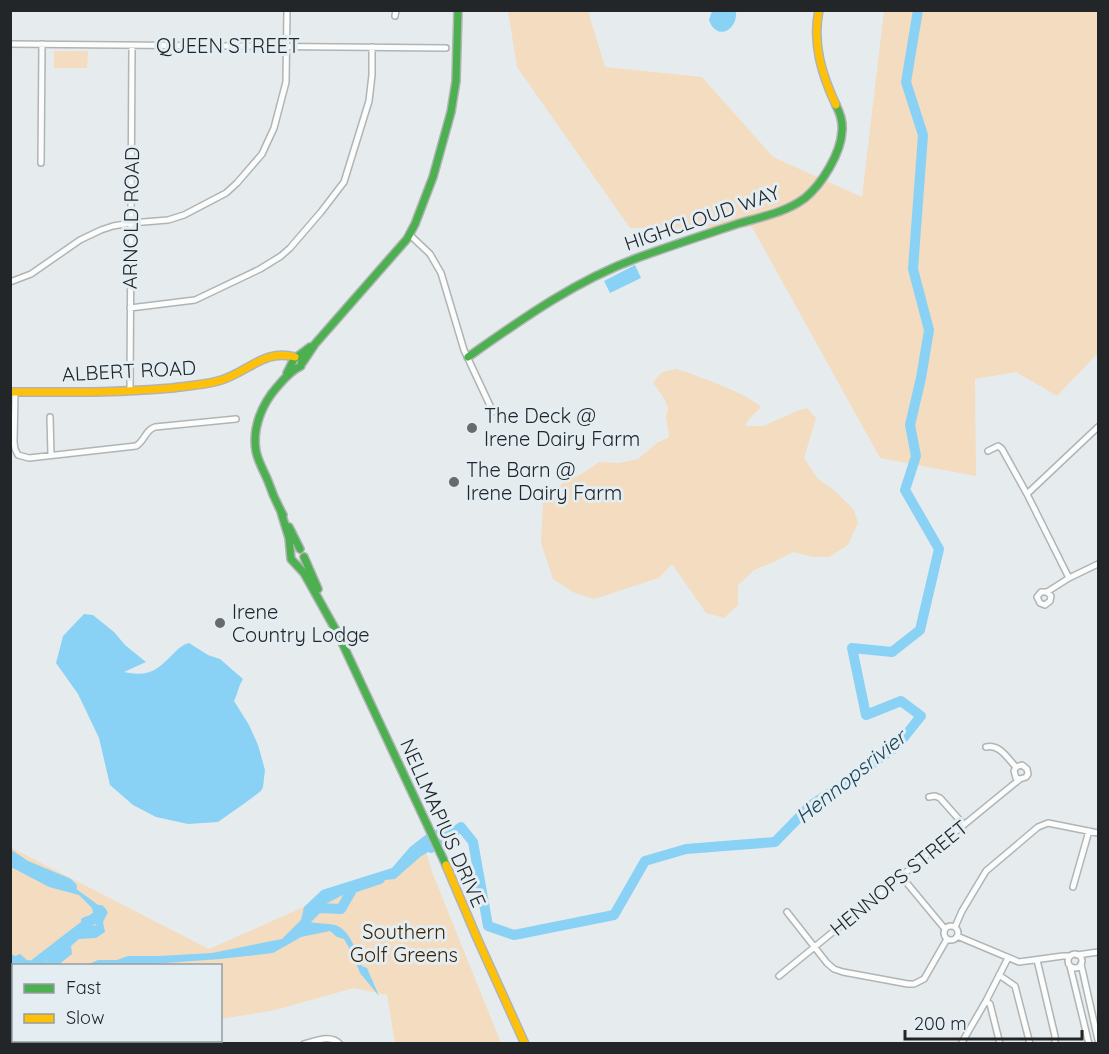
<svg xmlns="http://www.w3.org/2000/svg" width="1109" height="1054" viewBox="0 0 1109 1054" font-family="Quicksand,sans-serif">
<rect width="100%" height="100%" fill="#e6ecee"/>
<!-- green -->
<path fill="#f3dcc0" d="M508,11H588L605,67L702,77L773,157L862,197L884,11H1098V353L1057,396L1016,372L975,379L976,476L880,458L752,227L630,228L517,67Z
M54,51H88L87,68H54Z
M676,369C691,373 704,379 718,384C734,391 748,396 761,407L749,419L745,426H763L797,411L807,408L816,418L804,458L817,478L835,491L854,510L858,523L848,545L829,557H813L793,552L776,561L754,570L738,585V605L724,618L706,613L672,564L659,578L594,599L575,593L553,579L541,543L543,503L565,481L580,475L599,462L619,463L638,459L657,443L669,437L666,417L668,408L664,398L653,383L662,372Z
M10,847L209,949L392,868L426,851L432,872L501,1043H395L387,995L354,988L275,1010L221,1019L220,966H14V1040L106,1041L92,1044L11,1043Z"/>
<!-- water -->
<path fill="#89d2f5" d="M712,11H736C738,30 717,42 709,20Z
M635,265L641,278L610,293L604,281Z
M84,614L93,615L114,632L125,645L146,662L124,672C148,677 157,671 173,654C178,649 182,645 189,643L208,655L220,659L243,679C238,687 238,693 234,701L249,725L258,745L265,770L263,787L261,791L245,803L218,822L188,824L156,817L133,805L110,785L99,738L78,694L56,663L63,636Z
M448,825L441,844L420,857L395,879L375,881L356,888L318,908L310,922C318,924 327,923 335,925C350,929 357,953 362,966L367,968L379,996L360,973L352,953L344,939L337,937L330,931L301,937L273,953L220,959L139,965L85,966L98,960H117L128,956H159L212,953L282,939L301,920L304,907L322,890L392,868L410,847L428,833Z
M11,856L68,883L108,912L103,922L105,932L96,938L79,939L71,946L72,954L58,965L14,966L13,971L11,973V954L15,956L20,954L27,960L46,962C52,956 56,949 61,941C65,936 72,933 76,927L80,931L83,928L96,925L92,919L88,918L85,921H81V919C85,916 90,916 93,913L92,908L79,895L49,887L11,867Z"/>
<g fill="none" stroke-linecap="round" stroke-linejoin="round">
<!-- river -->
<path stroke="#89d2f5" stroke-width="10" d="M431,848L461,827L473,842L488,926L514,935L614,915L645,861L686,849L775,842L810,806L855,776L897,746L921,716L901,701L866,715L852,648L892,652L920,630L939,549L905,490L916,456L910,425L921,378L929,330L913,269L923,135L906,82L918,10
M10,855L25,865L68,883L72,887
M308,918L318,908L341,909L353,888L380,879
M32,966L102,912L100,910
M14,980V981"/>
<defs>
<path id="street" d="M395,16L396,10
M10,44L446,48
M41,163L42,44
M410,235L430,254L441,273L464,350L493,412
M10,282L31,274L80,240L101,230L113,226L131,223L168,220L184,215L226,193L237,183L262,154L274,128L286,82L287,10
M130,308L195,300L260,269L281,256L290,248L321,212L344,182L369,101L372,75V47
M130,391L132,45
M50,417L51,455
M10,442H14L15,449L18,455L29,458L136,446C145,441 145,430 155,427L236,419
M14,442L15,392
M988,451L998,446L1002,449L1027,494L1069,578
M1027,494L1098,427
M1047,592L1051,596L1050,601L1045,605L1040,603L1037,597L1041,592H1047L1069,578L1098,564
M986,747C1000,744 1007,758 1016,767
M929,797L935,796L940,798L964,825
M901,876L945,929
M1073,887L1089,831
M787,912L827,963L834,969L843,972L908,984H914L924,979L947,939
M944 933a7 7 0 1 1 14 0a7 7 0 1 1-14 0Z
M955,927L962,911L986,871L1038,827L1048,823L1098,833
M957,936L1019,962L1063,956H1070
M1068 961a7 7 0 1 1 14 0a7 7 0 1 1-14 0Z
M1077,955L1098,952
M1037,960L1055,1036V1044
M1081,964L1098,1040
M1070,966L1089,1044
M999,975L1015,986L1030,1044
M779,976L1020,779L1026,777L1028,774L1027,769L1022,765L1016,767L1014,771L1016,778L1020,779
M986,1001L990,1004L1000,1044
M304,1044C316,1041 330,1034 340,1044
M961,1044L986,1001L1008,958"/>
<path id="fast" d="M468,357C522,319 575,281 637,258C670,246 704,235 737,224C760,217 785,213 805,198C822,184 841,153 842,131C843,122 840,113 836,105
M303,362L315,344L407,239L415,224L433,177L451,112L456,81L458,10
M287,373L294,359L310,347
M281,512L289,538L291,559L304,573L338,634L446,865
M283,515C277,504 272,493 268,481C264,471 258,462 256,451C252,428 262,404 277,387C284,379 291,370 301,366L302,360
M289,527L300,549
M304,557L318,589"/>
<path id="slow" d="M819,10C812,44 822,75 836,105
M10,392C64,392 118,393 172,388C187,386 203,385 218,381C246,374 264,348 295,357
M446,865L477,938L525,1044"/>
</defs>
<!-- street casing -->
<use href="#street" stroke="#b0b4b5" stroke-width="8"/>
<!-- fast casing -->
<use href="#fast" stroke="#b0b4b5" stroke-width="10"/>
<!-- slow casing -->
<use href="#slow" stroke="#b0b4b5" stroke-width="10"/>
<!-- street -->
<use href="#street" stroke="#fbfcfc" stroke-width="5"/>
<!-- fast -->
<use href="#fast" stroke="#4caf50" stroke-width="7"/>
<!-- slow -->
<use href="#slow" stroke="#ffc107" stroke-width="7"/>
</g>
<!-- markers -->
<g fill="#676b6d" stroke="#e3edf2" stroke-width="2">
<circle cx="472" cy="428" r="6"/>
<circle cx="454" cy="482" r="6"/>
<circle cx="220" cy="623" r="6"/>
</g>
<g text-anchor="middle" stroke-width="6" stroke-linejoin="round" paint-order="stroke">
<!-- street labels -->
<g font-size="20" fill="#232628" stroke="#e3edf2">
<text x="228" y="53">QUEEN STREET</text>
<text transform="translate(131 218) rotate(-89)" y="7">ARNOLD ROAD</text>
<text transform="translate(702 218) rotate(-19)" y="7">HIGHCLOUD WAY</text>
<text transform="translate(129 371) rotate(-3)" y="7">ALBERT ROAD</text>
<text transform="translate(443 823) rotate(66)" y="7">NELLMAPIUS DRIVE</text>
<text transform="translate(899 878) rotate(-39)" y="7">HENNOPS STREET</text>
</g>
<!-- poi labels -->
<g font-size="20" fill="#232628" stroke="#e3edf2" text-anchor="start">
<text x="484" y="423">The Deck @<tspan x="484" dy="23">Irene Dairy Farm</tspan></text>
<text x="466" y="477">The Barn @<tspan x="466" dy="23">Irene Dairy Farm</tspan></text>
<text x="232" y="619">Irene<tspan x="232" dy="23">Country Lodge</tspan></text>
</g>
<!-- park labels -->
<g font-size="20" fill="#3d2403" stroke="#e3edf2">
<text x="404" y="939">Southern<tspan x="404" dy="23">Golf Greens</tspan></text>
</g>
<!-- water labels -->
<g font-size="21" font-style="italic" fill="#1a465a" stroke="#e3edf2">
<text transform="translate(851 777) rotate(-39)" y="7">Hennopsrivier</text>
</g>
</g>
<!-- border -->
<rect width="1109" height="1054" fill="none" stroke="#232628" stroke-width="24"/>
<!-- legend -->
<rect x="12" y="964" width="210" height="78" fill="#e3edf2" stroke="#969da1" stroke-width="1.5"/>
<rect x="24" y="984" width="30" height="9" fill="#4caf50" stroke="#969da1" stroke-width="1.5"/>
<text x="66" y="994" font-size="18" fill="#232628">Fast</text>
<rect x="24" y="1014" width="30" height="9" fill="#ffc107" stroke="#969da1" stroke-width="1.5"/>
<text x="66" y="1024" font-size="18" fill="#232628">Slow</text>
<!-- scale -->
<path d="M905 1030v9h177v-9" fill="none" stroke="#232628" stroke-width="3"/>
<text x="914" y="1030" font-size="18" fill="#232628" stroke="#e3edf2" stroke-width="4.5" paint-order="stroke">200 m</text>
</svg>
